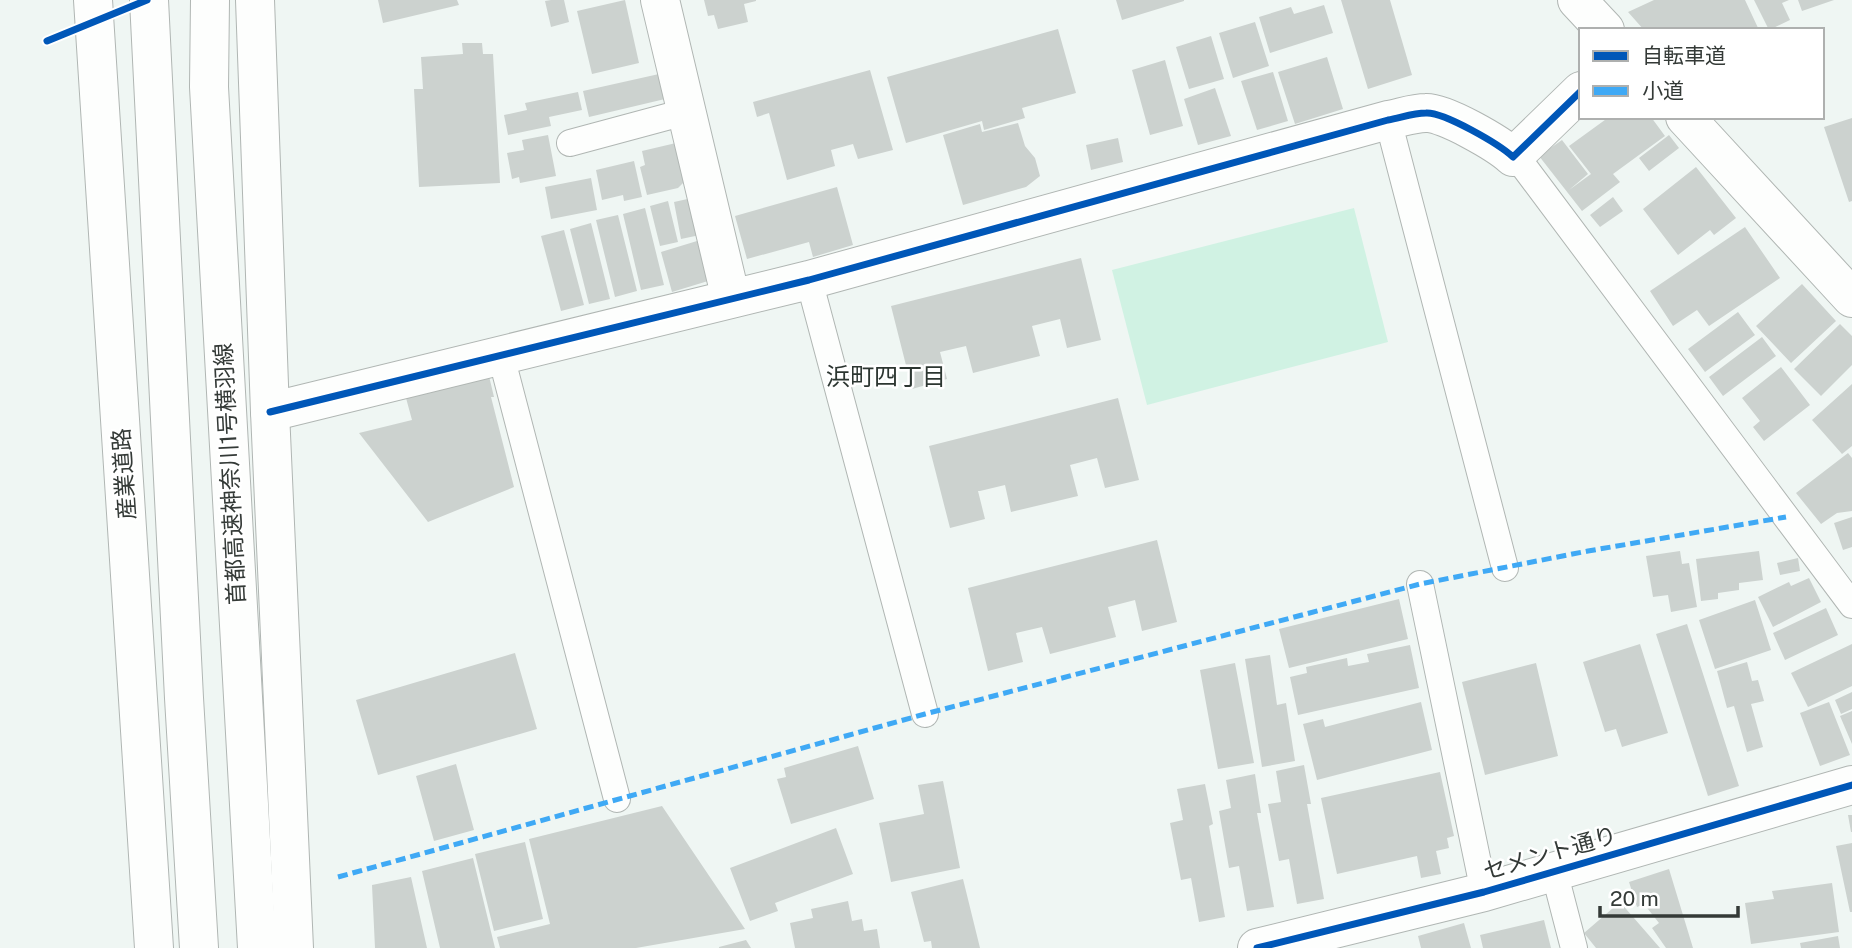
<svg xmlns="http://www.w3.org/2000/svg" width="1852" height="948" viewBox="0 0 1852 948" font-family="'Public Sans','Noto Sans JP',sans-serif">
<rect width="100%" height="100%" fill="#eff6f3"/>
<!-- green -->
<path fill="#d0f2e3" d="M1354,208L1388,342L1147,405L1112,270Z"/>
<!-- building -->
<path fill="#ccd2cf" d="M378,0H457L459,5L383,23Z
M551,0H564L569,22L551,27L545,1Z
M625,0L639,63L592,74L577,11Z
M704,0H756V1L744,4L748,22L718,29L714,15L708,16Z
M1116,0H1184V1L1122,20Z
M1341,0H1390L1412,75L1368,89Z
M1654,0H1745L1759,30H1644L1628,12Z
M1754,0H1789L1782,3L1790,20L1769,30Z
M1798,0H1834L1802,11Z
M1324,5L1333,33L1270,53L1259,17L1291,7L1294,14Z
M1255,22L1269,66L1233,78L1219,33Z
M1058,29L1076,93L1022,108L1025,118L984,130L982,121L906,143L887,77Z
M1211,36L1224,79L1189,89L1176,47Z
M462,43H482L483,54H493L500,183L419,187L414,89H423L421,57L463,54Z
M1327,57L1343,109L1295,124L1278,72Z
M1165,60L1183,126L1150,135L1132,70Z
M870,70L893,150L858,159L853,144L831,150L835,166L787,180L769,113L757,117L753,102Z
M1273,72L1288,121L1257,130L1241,81Z
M659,74L665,99L589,117L583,91Z
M1215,88L1231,136L1198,145L1184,99Z
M578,92L582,110L549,117L551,126L508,135L504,115L527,110L525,103Z
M1609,117H1651L1665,136L1613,174L1620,182L1582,211L1539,156L1562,140L1588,174L1569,190L1591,174L1569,146Z
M1852,118V201L1849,202L1824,127Z
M1018,123L1025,146L1035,158L1040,176L1026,187L963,205L943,135L980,124L982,132Z
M548,135L556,176L520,183L519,177L512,179L507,153L524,150L522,140Z
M1669,135L1679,148L1649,171L1639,158Z
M1118,138L1123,162L1091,170L1086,145Z
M676,143L684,182L678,188L647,195L640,167L645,165L642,151Z
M634,161L642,197L624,201L623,195L602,200L596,170Z
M1696,167L1736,218L1714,235L1710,230L1678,255L1643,209Z
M591,178L597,210L551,219L545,187Z
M837,187L853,245L813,257L809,242L747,259L735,216Z
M1613,197L1623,211L1600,227L1590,215Z
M692,198L700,235L681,239L674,202Z
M668,201L678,242L660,246L650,206Z
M645,208L664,285L641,290L623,214Z
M618,215L637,291L615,297L596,220Z
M591,223L610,299L589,304L570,229Z
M1745,227L1780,278L1709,326L1697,310L1673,326L1650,291Z
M564,230L584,305L561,311L541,236Z
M697,241L708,281L672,292L661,252Z
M1081,258L1101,340L1067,348L1060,319L1032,326L1040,356L973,373L966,346L940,352L947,379L912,389L891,306Z
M1802,284L1836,321L1791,363L1756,326Z
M1738,312L1755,335L1705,372L1688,349Z
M1840,324L1852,336V365L1821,396L1794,369Z
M1762,337L1776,356L1723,396L1709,377Z
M1781,367L1810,405L1764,441L1753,427L1760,421L1742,398Z
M489,376L494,397H491L514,487L428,522L359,433L412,420L406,398Z
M1852,384V446L1842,454L1812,420Z
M1118,398L1139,480L1105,488L1097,458L1070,465L1078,496L1011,512L1005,485L980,491H978L985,519L950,528L929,446Z
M1848,453L1852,458V511L1837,513L1821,524L1796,493Z
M1852,517V547L1843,550L1834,523Z
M1157,540L1177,622L1142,631L1135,600L1108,607L1116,637L1050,654L1042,627L1016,633L1023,662L988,671L968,588Z
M1680,551L1682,564L1689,563L1697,607L1671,612L1668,595L1653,597L1646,556Z
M1759,551L1763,580L1739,583V590L1718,593V599L1701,601L1696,559Z
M1798,558L1800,571L1780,575L1777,563Z
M1809,578L1821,602L1773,627L1758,597L1789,582L1791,586Z
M1399,599L1408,639L1289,668L1279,629Z
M1755,600L1771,650L1715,669L1699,620Z
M1826,608L1838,635L1785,660L1773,633Z
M1687,624L1739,786L1708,796L1656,634Z
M1640,644L1668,733L1622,747L1616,729L1605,732L1583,662Z
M1852,644V686L1808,707L1791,673Z
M1410,645L1419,688L1298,715L1290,677L1307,673L1306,667L1347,658L1348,666L1369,662L1367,654Z
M515,653L537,729L378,775L356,700Z
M1270,655L1277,705L1286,703L1295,761L1262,767L1245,659Z
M1747,662L1752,681L1758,680L1764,701L1751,704L1763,747L1747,752L1734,706L1727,708L1717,671Z
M1235,663L1254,763L1218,769L1200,670Z
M1536,663L1558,756L1485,775L1462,682Z
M1852,692V709L1841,714L1835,700Z
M1421,702L1432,750L1317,780L1303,724L1323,719L1325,727Z
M1829,702L1850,755L1820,766L1800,713Z
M1852,711V744L1840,716Z
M858,746L874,799L791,824L777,779L786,777L784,768Z
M456,764L474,830L434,841L416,776Z
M1304,765L1311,804H1307L1324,899L1297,904L1289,859L1279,861L1268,804L1281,802L1276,771Z
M1440,772L1454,836L1447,838L1449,848L1436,851L1441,874L1421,878L1417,856L1337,874L1321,798Z
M1255,774L1261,813H1257L1274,907L1247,911L1239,866L1229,868L1219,811L1231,808L1226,780Z
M943,781L960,868L891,882L879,823L924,814L918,785Z
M1205,784L1213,824L1209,826L1225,917L1199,922L1191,878L1181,880L1170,823L1183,820L1177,789Z
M662,806L745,929L636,948H500L497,937L550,924L529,839Z
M1848,815H1852V832H1851Z
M836,828L853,874L775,903L778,911L750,921L730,868Z
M525,842L543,919L494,931L475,854Z
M1852,843V912H1850L1836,846Z
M473,858L495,948H440L422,871Z
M1669,869L1693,948H1666L1652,928L1659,923L1644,904L1637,907L1629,882Z
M411,877L427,948H375L372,885Z
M963,879L980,948H932L931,941L924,942L911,892Z
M1832,883L1839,932L1751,944L1745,903L1774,899L1772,891Z
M848,901L852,921L862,919L864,931L877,929L880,948H795L790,923L813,918L811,909Z
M1620,902L1660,948H1596L1584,933Z
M1544,920L1551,948H1483L1480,935Z
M1464,923L1471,948H1421L1418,936Z
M1838,936L1840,948H1801L1800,943Z
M746,940L751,948H719V947Z"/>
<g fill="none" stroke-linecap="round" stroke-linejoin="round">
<defs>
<path id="lane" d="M1388,120L1505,568
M570,143L685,112
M1513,157L1525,168L1852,605
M809,280L925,714
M501,356L617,799
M1420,584L1484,892
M1554,871L1574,948"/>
<path id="street" d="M660,0L731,299
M1577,0L1605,30
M1685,117L1852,298
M270,412L809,280L1388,120C1400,118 1413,113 1426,113C1444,112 1499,144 1513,157L1581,91"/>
<path id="secondary" d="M1257,948L1484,892L1852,785"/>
<path id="primary" d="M93,0L154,948
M255,0L270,412L294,948"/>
<path id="highway" d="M149,0L184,698L199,948
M210,0L209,87L257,948"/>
</defs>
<!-- lane casing -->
<use href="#lane" stroke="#b0b6b3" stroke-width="28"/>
<!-- street casing -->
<use href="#street" stroke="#b0b6b3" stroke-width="40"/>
<!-- secondary casing -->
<use href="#secondary" stroke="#b0b6b3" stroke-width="40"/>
<!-- primary casing -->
<use href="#primary" stroke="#b0b6b3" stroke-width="40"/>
<!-- highway casing -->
<use href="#highway" stroke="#b0b6b3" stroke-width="40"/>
<!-- lane -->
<use href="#lane" stroke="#fdfefd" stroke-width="26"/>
<!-- street -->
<use href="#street" stroke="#fdfefd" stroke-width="38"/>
<!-- secondary -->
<use href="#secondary" stroke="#fdfefd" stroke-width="38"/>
<!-- primary -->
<use href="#primary" stroke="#fdfefd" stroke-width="38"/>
<!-- highway -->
<use href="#highway" stroke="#fdfefd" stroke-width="38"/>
<!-- quiet -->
<path stroke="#3fa9f5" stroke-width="5" stroke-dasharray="10 5" stroke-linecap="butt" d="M338,877L925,714L1420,584L1588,551L1786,517"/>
<defs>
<path id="cycleway" d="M47,41L147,0
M270,412L809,280L1388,120C1400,118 1413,113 1426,113C1444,112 1499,144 1513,157L1581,91
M1257,948L1484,892L1852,785"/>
</defs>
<!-- cycleway casing -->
<use href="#cycleway" stroke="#fff" stroke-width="11"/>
<!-- cycleway -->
<use href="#cycleway" stroke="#0057b8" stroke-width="7"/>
</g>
<g text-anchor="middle" stroke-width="5" stroke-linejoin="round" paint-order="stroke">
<!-- street labels -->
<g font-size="23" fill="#343a37" stroke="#fff">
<text transform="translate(124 474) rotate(-94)" y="8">産業道路</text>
<text transform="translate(230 474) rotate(-93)" y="8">首都高速神奈川1号横羽線</text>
<text transform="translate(1550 853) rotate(-16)" y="8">セメント通り</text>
</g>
<!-- neighbourhood labels -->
<g font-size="24" fill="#2c3631" stroke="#fff">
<text x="886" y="385">浜町四丁目</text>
</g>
</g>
<!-- legend -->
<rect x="1579" y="28" width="245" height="91" fill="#ffffff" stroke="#aeb0af" stroke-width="2"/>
<rect x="1593" y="51" width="35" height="10" fill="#0057b8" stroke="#aeb0af" stroke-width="2"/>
<text x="1642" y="63" font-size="21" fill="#343a37">自転車道</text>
<rect x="1593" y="86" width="35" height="10" fill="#3fa9f5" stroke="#aeb0af" stroke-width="2"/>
<text x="1642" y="98" font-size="21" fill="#343a37">小道</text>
<!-- scale -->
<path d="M1600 906v10h138v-10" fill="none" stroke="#343a37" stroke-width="3.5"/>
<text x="1610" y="906" font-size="21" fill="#343a37" stroke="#ffffff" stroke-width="5" paint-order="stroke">20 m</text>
</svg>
